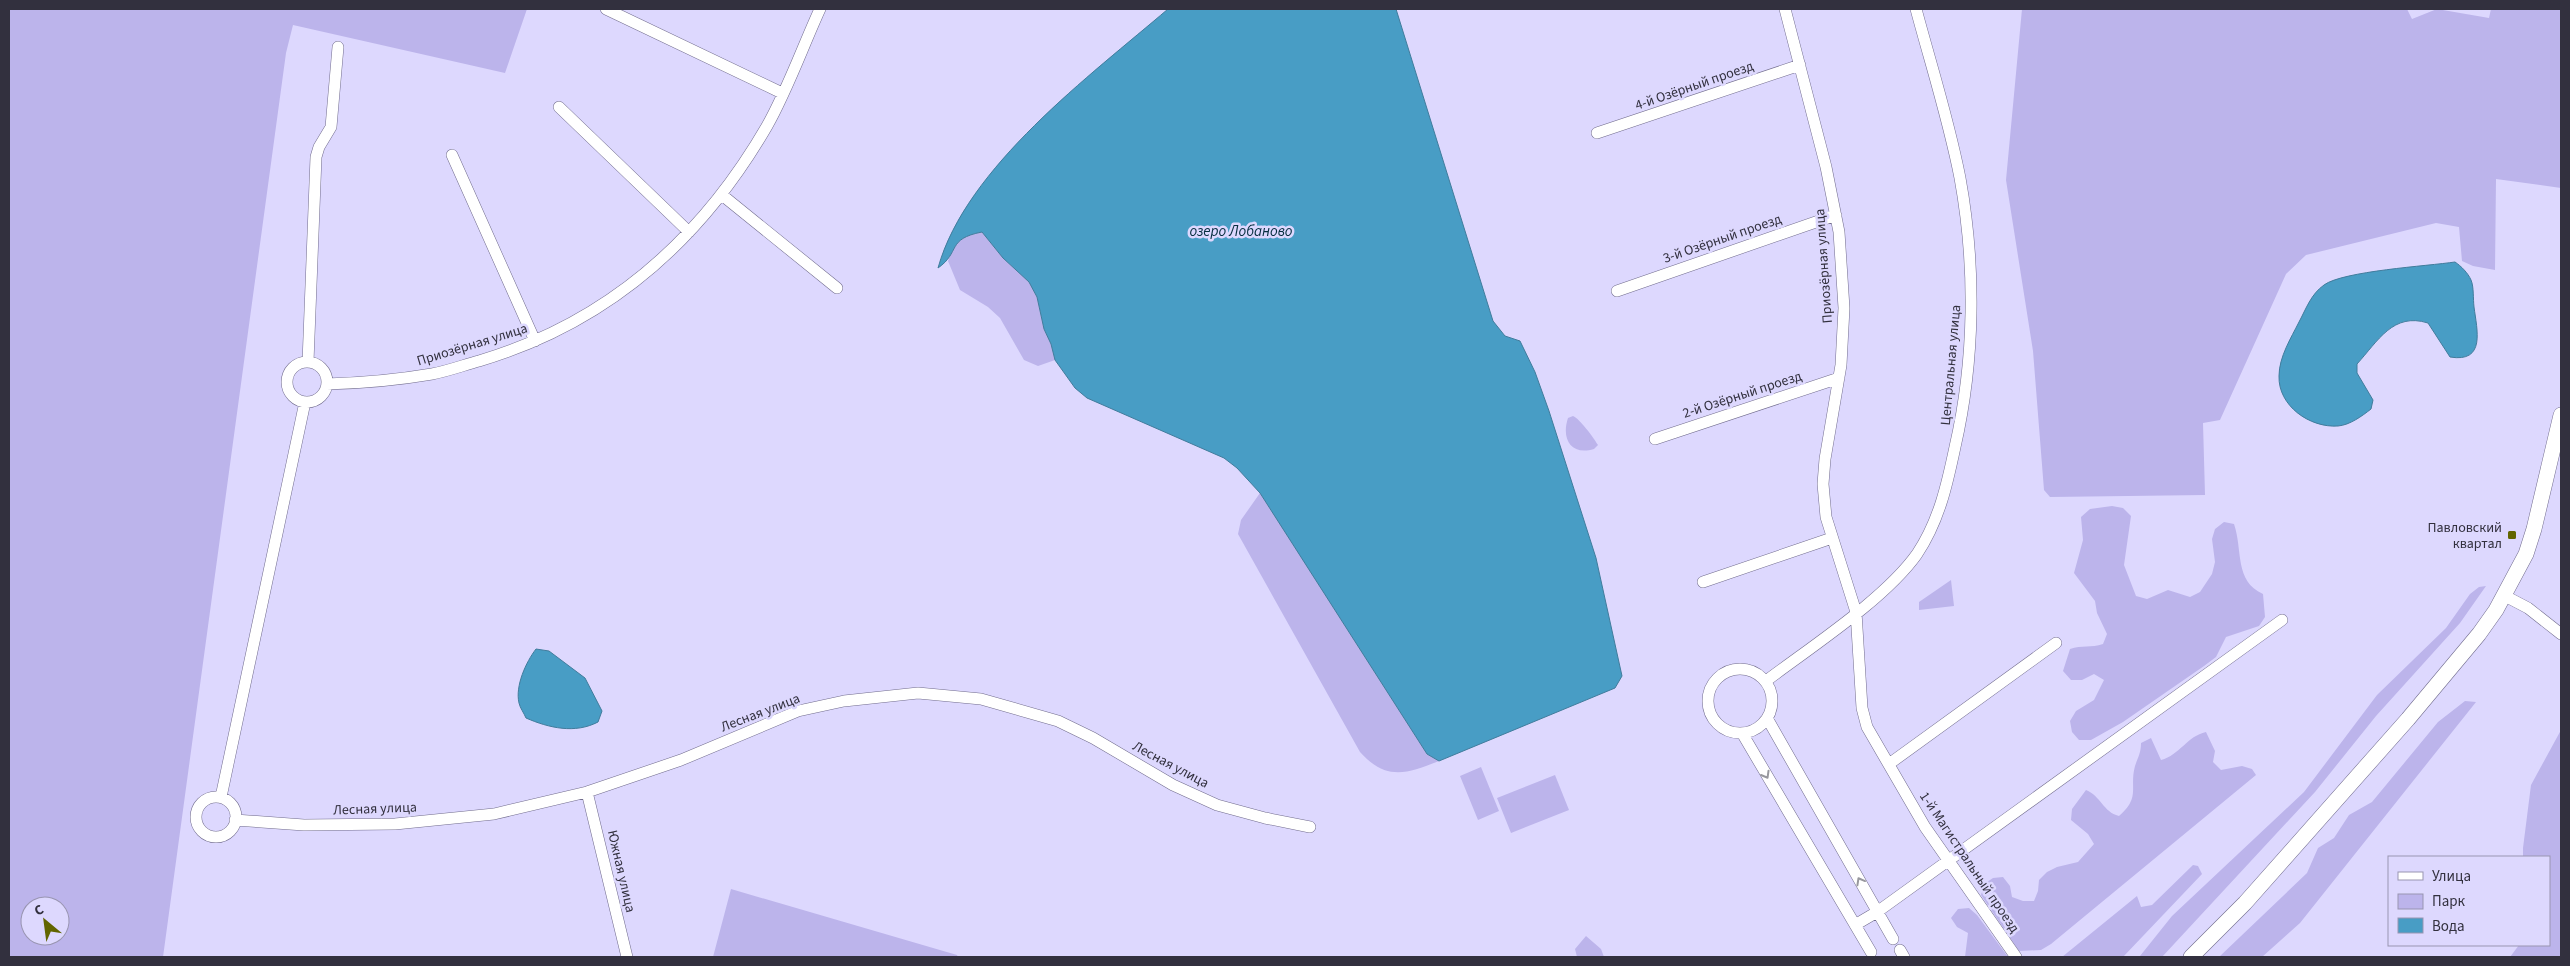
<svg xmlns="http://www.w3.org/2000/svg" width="2570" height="966" viewBox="0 0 2570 966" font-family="'Source Sans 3',sans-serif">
<rect width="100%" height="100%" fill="#ddd8fe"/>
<!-- green -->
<path fill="#bcb4eb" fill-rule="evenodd" d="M9,9H527L505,73L293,25L286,53L163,957H9ZM30,906H60V936H30Z
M2022,9H2407L2412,19L2437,9L2489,18L2491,9H2561V188L2496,179L2495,270L2473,266L2462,261L2459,227L2436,223L2306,255L2286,274L2220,420L2203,423L2205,495L2050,497L2044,490L2033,351L2006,180Z
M982,232L1003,258L1029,282L1037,297L1044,329L1051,344L1055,360L1038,366L1024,360L1000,318L988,307L960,290L948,261C956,240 960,237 982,232Z
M1573,416C1580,419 1593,437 1598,445L1594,449C1571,456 1561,439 1568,418Z
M1260,493L1427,754L1439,761C1407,774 1386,781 1360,752L1238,534L1241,520Z
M2112,506L2123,508L2131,516L2124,565L2136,596L2147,599L2168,590L2190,597L2200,592L2212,574L2215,562L2212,539L2215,529L2224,522L2234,524C2243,550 2234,581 2263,594L2265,617L2259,626L2226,637L2216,657L2204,666L2123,722L2091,740H2079L2072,732L2070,721L2076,711L2094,700L2104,680L2094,674L2082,680H2071L2063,671L2070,649C2082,645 2091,648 2103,644L2107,634L2097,613L2095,601L2074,573L2083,540L2081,517L2090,509Z
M1951,580L1954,606L1919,610V602Z
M2486,586L2460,623L2376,716L2315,792L2162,957L2140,956L2172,916L2304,792L2377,695L2446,628L2470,594L2479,587Z
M2465,701L2476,702L2300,923L2262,957H2219L2307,873L2318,848L2334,838L2349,815L2372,802L2438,722Z
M2561,730V957H2510L2519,945H2549V857H2523V848L2531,785Z
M2206,732L2215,751L2213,762L2221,770L2242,766L2252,769L2256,775L2051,944L2041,950L2019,951L1981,895L1984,884L1993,878L2003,877L2010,886L2012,897L2023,901H2034L2038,891L2039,880L2047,872L2057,867L2078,862L2094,844L2088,834L2071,820L2072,809L2086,790C2101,796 2103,812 2119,816C2141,797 2129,788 2135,766C2138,757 2141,753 2141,743L2151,738L2161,760C2180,755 2187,736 2206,732Z
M1481,767L1499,811L1478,820L1460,776Z
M1555,775L1569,810L1511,833L1497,798Z
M2193,865L2198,866L2202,874L2123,957H2062L2137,896L2141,907L2152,905Z
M731,889L957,955L958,957H713Z
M1969,908L1977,915L2008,957H1965L1968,933L1957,927L1951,918L1958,909Z
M1586,936L1601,949L1604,957H1577L1575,949Z"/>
<!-- water -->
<path fill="#489dc5" stroke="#417c9c" d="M1168,9H1396L1493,321L1505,336L1520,341L1535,372L1549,411L1596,558L1622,676L1615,688L1439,761L1427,754L1260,493L1237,468L1224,458L1087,398L1075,388L1055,360L1051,344L1044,329L1037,297L1029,282L1003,258L982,232C946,239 961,252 938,268C966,167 1091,75 1168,9Z
M2455,262C2461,266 2468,273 2471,280C2474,287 2473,299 2474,307C2477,330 2486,363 2450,357L2428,323C2393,312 2378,341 2357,364V373L2373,400L2371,409C2362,416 2350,425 2338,426C2310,428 2278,406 2279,376C2279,357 2291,338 2299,322C2306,309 2311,294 2324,285C2343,271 2428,266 2455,262Z
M536,649L549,651L585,678L602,711L598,722C575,734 549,728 526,718C524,713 520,708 519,703C515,686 526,662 536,649Z"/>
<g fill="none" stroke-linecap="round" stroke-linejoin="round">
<defs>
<path id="street" d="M606,9L782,93
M1785,9L1826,167L1839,232L1844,308L1841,365L1825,459L1823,484L1826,517L1856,612L1862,708L1867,727L1925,827L2016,957
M559,107L689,232
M1597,133L1800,65
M452,155L535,341
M722,195L837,288
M1617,291L1836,215
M308,362L316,157L319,147L331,127L338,47
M287 382a20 20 0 1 1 40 0a20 20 0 1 1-40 0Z
M327,384C363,383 397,380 432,374C448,371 464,365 479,361C607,323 701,240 767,126C787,91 803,46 820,9
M1655,439L1839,378
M1703,582L1832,538
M2505,596L2528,608L2561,634
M1708 701a32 32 0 1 1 64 0a32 32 0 1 1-64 0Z
M1766,681C1811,647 1885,599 1917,554C1939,521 1947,485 1955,447C1975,360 1976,266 1960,178C1949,121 1931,65 1916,9
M1767,718L1893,939
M1742,733L1871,952
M1889,764L2056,643
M587,792L627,957
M221,797L305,402
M196 817a20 20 0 1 1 40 0a20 20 0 1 1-40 0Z
M235,820L304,825L395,824L494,814L587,792L681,760L798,711L844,701L918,693L981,699L1058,721L1093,738L1173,785L1217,805L1265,818L1310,827
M1855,925L1877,912L2282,620
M1900,950L1904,957"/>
<path id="secondary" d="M2191,957L2245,903L2408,719L2479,634L2496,610L2526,554L2534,529L2561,415"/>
</defs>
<!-- street casing -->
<use href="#street" stroke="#716c8d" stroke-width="12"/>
<!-- secondary casing -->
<use href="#secondary" stroke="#716c8d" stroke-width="16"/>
<!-- street -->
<use href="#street" stroke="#fff" stroke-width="11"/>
<!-- secondary -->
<use href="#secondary" stroke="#fff" stroke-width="15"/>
</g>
<!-- one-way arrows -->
<defs><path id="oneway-chevron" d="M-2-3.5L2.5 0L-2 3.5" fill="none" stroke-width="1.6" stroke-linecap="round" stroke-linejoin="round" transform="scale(1.25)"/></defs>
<g stroke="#98989e">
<use href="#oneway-chevron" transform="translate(1766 775) rotate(60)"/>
<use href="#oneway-chevron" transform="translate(1860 881) rotate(-119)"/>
</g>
<!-- markers -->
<rect fill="#626500" stroke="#ddd8fe" stroke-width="2" x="2507" y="530" width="10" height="10" rx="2.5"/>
<g text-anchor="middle" stroke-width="5" stroke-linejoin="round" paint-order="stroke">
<!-- street labels -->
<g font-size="14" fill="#32303e" stroke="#ddd8fe">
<text transform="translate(1694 85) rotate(-19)" y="5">4-й Озёрный проезд</text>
<text transform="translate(1722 238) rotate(-19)" y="5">3-й Озёрный проезд</text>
<text transform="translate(1823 266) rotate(-94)" y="5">Приозёрная улица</text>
<text transform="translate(472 344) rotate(-17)" y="5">Приозёрная улица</text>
<text transform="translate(1950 365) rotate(-85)" y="5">Центральная улица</text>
<text transform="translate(1742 394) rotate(-18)" y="5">2-й Озёрный проезд</text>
<text transform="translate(760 712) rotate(-21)" y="5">Лесная улица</text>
<text transform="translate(1171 764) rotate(28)" y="5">Лесная улица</text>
<text transform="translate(375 808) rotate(-2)" y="5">Лесная улица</text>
<text transform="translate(1970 862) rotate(56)" y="5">1-й Магистральный проезд</text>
<text transform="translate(622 871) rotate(77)" y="5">Южная улица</text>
</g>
<!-- poi labels -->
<g font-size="14" fill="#32303e" stroke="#ddd8fe" text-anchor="end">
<text x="2502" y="532">Павловский<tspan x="2502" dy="16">квартал</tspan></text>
</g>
<!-- water labels -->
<g font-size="15" font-style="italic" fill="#062e3f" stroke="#ddd8fe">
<text x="1241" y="236">озеро Лобаново</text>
</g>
</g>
<!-- border -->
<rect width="2570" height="966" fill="none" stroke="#32303e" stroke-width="20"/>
<!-- legend -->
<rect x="2388" y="856" width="162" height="90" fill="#ddd8fe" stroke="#9995b1"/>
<rect x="2398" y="872" width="25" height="8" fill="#ffffff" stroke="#9995b1"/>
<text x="2432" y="881" font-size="15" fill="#32303e">Улица</text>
<rect x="2398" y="894" width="25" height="15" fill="#bcb4eb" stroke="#9995b1"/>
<text x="2432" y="906" font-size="15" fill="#32303e">Парк</text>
<rect x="2398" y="918" width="25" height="15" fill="#489dc5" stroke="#9995b1"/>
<text x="2432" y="931" font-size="15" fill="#32303e">Вода</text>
<!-- north arrow -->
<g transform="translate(45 921) rotate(331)"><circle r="24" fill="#ddd8fe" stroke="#9995b1"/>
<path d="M0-4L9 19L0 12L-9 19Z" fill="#626500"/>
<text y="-8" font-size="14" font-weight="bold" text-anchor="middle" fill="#32303e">С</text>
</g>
</svg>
